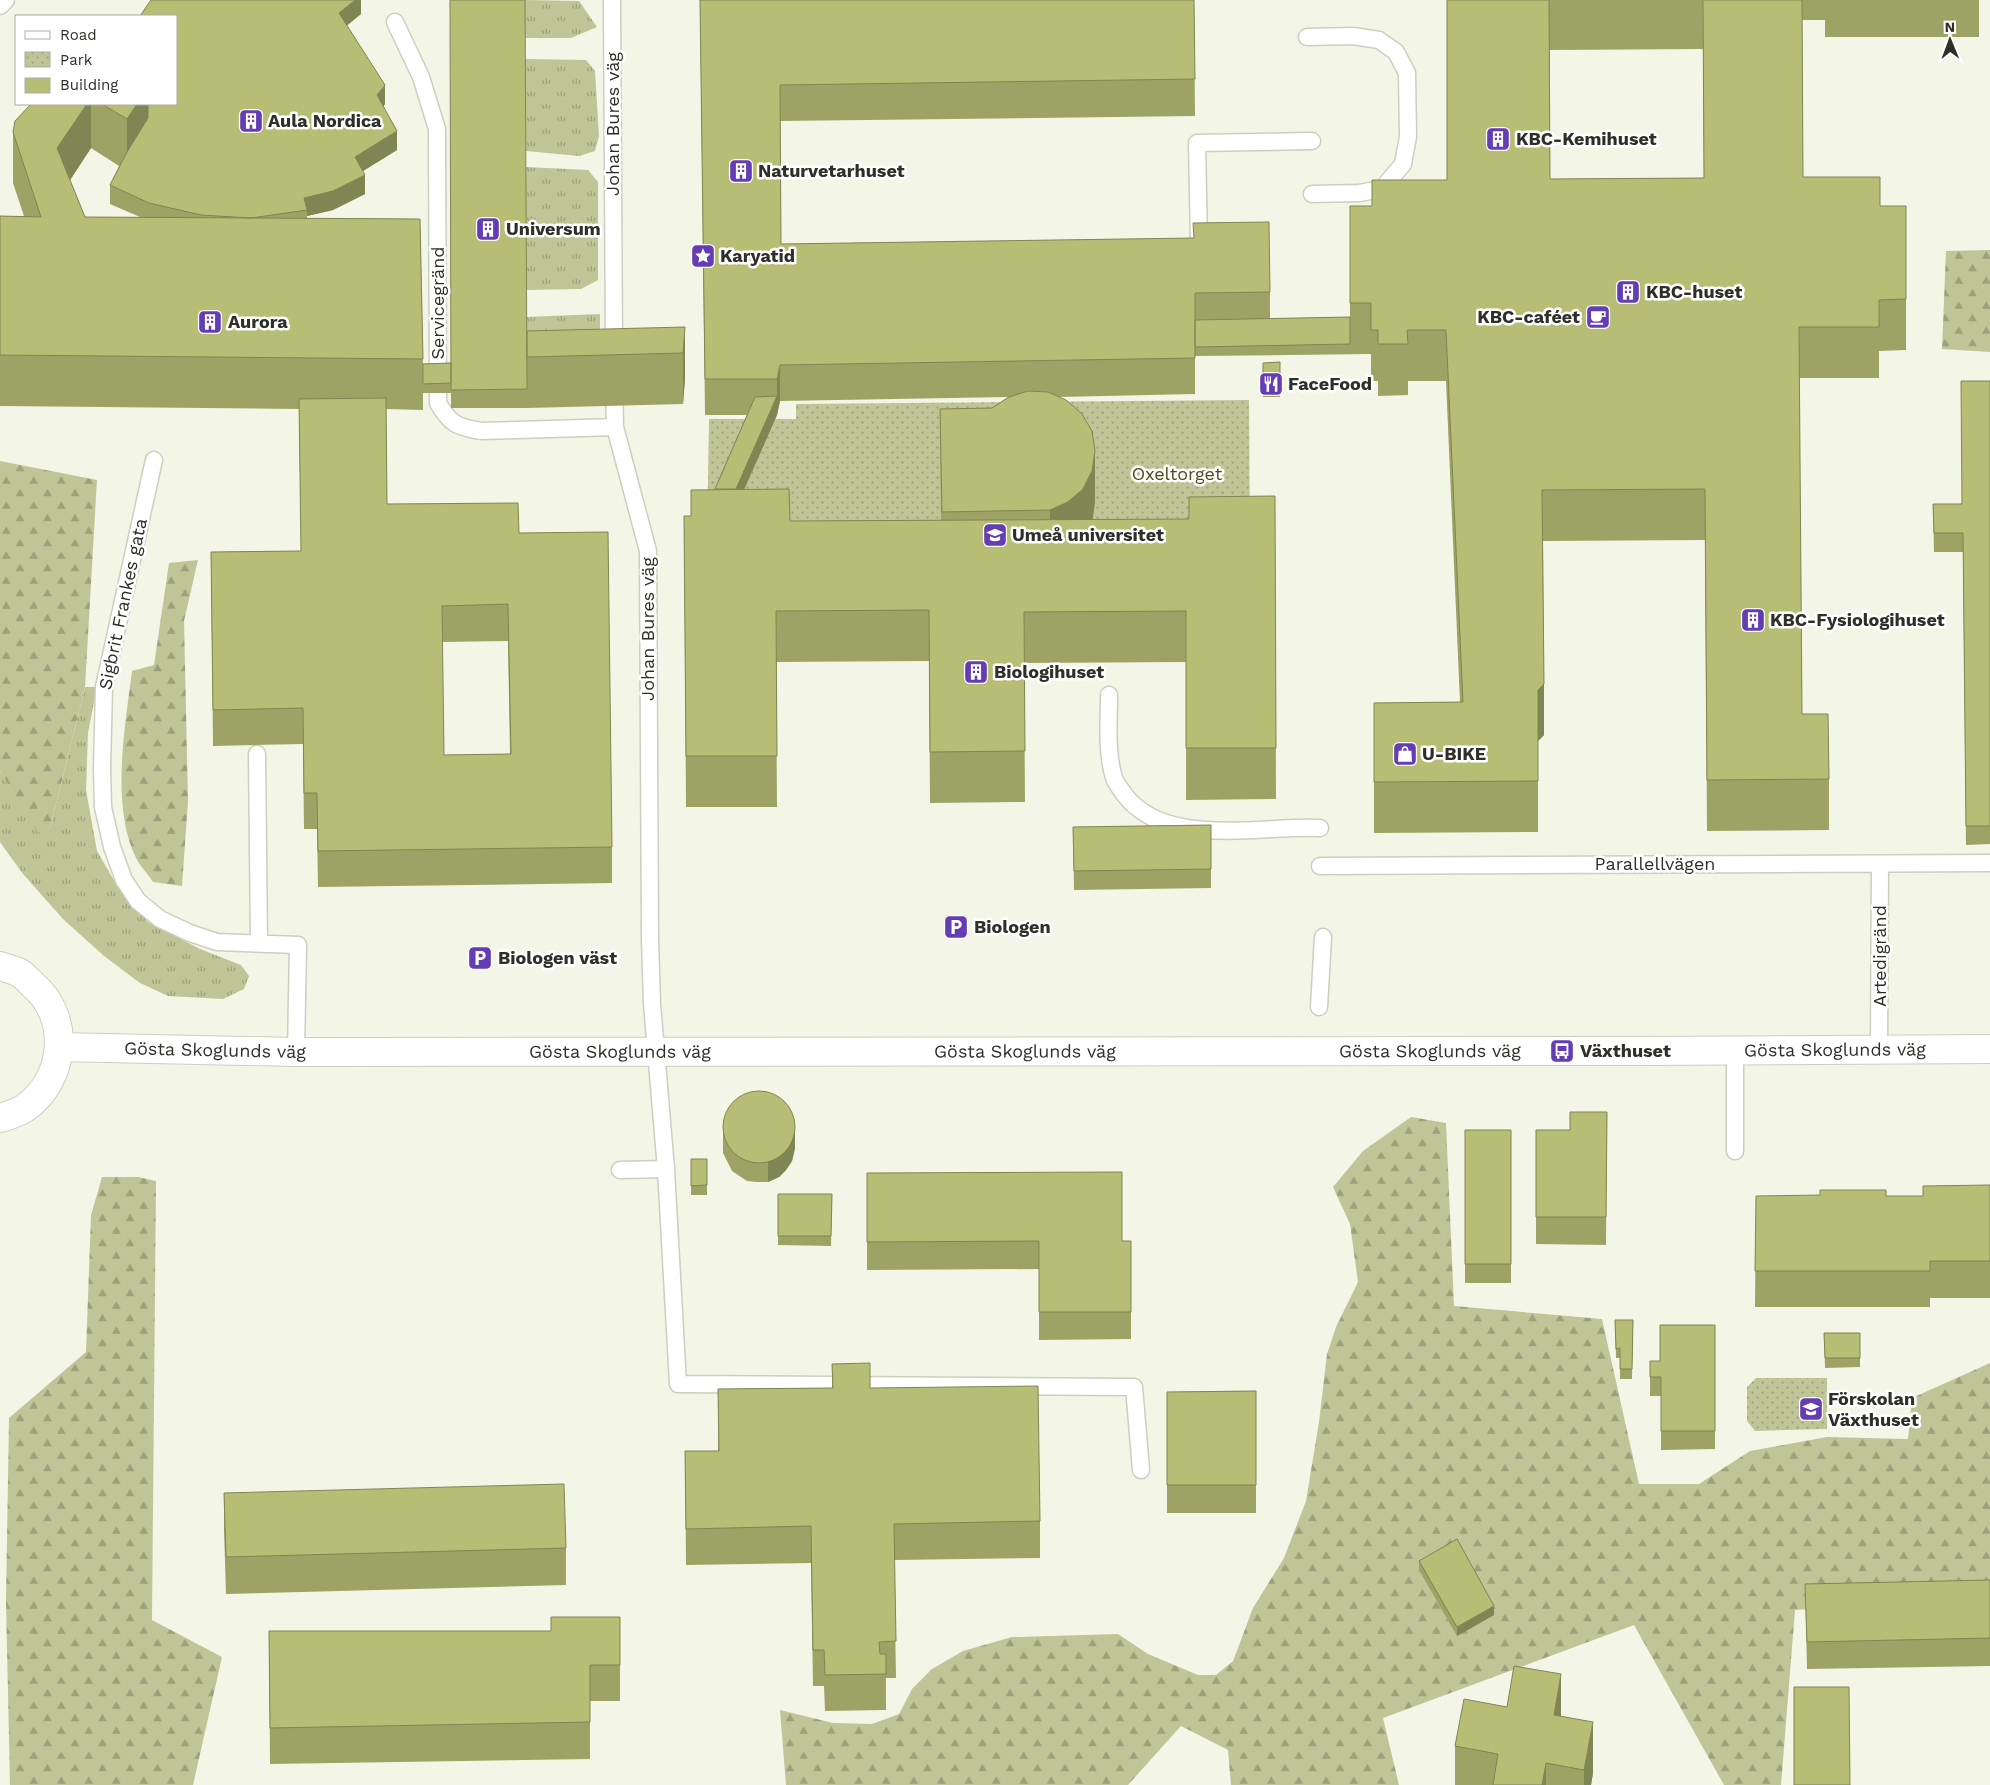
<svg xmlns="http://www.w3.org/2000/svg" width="1990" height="1785" viewBox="0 0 1990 1785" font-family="'Work Sans',sans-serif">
<defs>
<pattern id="grass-tufts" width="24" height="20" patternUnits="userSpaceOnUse" patternTransform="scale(1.25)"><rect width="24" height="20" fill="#c0c597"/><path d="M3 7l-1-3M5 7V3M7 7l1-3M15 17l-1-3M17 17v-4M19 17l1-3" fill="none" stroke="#9ca07b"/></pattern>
<pattern id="forest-firs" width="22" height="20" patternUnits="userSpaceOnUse" patternTransform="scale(1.25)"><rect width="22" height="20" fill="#c0c597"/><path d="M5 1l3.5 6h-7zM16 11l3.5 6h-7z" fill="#9ca07b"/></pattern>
<pattern id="park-dots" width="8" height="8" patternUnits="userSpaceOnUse" patternTransform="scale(1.25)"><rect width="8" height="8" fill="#c0c597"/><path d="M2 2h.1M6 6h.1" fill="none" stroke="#9ca07b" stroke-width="1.8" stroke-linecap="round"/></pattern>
</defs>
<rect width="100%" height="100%" fill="#f3f6e6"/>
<!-- grass -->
<path fill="url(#grass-tufts)" d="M525,0L579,1L597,27L571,38H525Z
M525,59L586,60L595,71L599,136L595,151L579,156L526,151Z
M526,167L588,170L598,182V280L581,289L526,290Z
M600,314V381L527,382L526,317Z
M85,687H97L88,733L86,790L97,851L119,889L148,922L200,949L241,965L249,976L244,989L223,999L168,996L140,983L104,956L63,919L23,874L0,842V771L37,832L50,828Z"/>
<!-- forest -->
<path fill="url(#forest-firs)" d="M1990,250V352L1942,349L1946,251Z
M0,461L97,480L85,687L50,828L37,833L0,771Z
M198,560L184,621L188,801L182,886L153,882C148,874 141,867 137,860C110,807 125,728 132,671L154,665L169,563Z
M1411,1117L1446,1123L1454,1306L1602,1319L1639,1484H1699L1750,1451L1827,1437L1908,1439L1912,1398L1990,1363V1598L1795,1610L1781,1785H1724L1634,1625L1383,1718L1399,1785H1231L1228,1750L1181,1726L1128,1785H786L780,1710L833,1723L872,1724L899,1714L912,1689L932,1669L963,1651L1012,1637L1118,1634L1148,1654L1198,1675H1216L1233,1661L1253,1608L1284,1558L1306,1501L1319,1422L1327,1354L1336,1327L1358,1282L1350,1224L1333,1187L1363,1151Z
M102,1177H138L156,1181L152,1620L222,1657L193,1785H10L6,1601L9,1418L86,1352L91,1215Z"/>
<!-- park -->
<path fill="url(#park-dots)" d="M1249,400L1250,546L707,539L709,419H796V404Z
M1756,1378H1827V1429L1755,1431L1747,1421V1387Z"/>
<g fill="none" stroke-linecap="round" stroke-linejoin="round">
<defs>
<path id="lane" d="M612,0L614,350
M0,6L6,0
M395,22L421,77L437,129L438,403C450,424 457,427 481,431L615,427
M1307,37L1353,36L1379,40L1396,52L1407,73L1408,137L1403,164L1382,189L1359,193L1312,194
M1199,242L1197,143L1312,141
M614,385L615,427L648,551L650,939L652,1004L666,1169L620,1170
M154,460L104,687L102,768L103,807L112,847L124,880L138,901L160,919L190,933L217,942L298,945L296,1052
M1109,695C1109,723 1106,751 1114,778C1116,784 1121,789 1124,794C1164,849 1262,825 1320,828
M257,754L259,943
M1320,866L1990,863
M1319,1007L1323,937
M1879,1048L1880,864
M1735,1050V1151
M666,1169L678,1384L1134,1387L1141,1470"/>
<g id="street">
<path d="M0,966C6,968 13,970 18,972C24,975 29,981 33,985C71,1017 66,1079 25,1108C18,1112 8,1116 0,1118"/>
<path id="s1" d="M60,1047L296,1052L1640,1051L1990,1049"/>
</g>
</defs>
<!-- lane casing -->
<use href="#lane" stroke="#cccebf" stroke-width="19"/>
<!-- street casing -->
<use href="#street" stroke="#cccebf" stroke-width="30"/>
<!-- lane -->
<use href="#lane" stroke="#fff" stroke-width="16"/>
<!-- street -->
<use href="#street" stroke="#fff" stroke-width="28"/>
</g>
<!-- wall -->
<path fill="#9da365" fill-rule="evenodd" d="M361,0V14L347,25L385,104L383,107L397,150L363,171L365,194L333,210L307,216V218L420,219L423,364L451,363L527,347L685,327V379L683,404L527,408H451V393H423V410L386,409L387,504L519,533L612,847V883L318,887L317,829H304L303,744L213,746L211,552L301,551L299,409L0,406V216H24L13,183V132L31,104H176ZM91,148L119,166L110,185V204L140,217H85L70,180ZM508,641L510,754L444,755L442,642Z
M700,0H1194L1195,116L780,121L781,244L1270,292V319L1350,317V206H1372L1447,180V0H1979V37H1825V20H1802L1803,177L1880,206L1906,299V350L1879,351V378H1799L1802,714L1829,779V830L1707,831L1705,540L1543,541L1544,735L1538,741V832L1374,833V703L1460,702L1446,381H1408V395L1378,396V381H1371V354L1195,356V394L1058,397L1095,502L1093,519H1189L1275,496L1276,799L1186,800V662L1024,663L1025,802L930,803L929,661L776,662L777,807H686L684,516H691L715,489L747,415H705ZM1703,49L1704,178L1550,179V50ZM1008,397L992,408L940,409L941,520L790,521L744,489L777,415L780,401Z
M1280,362V397H1263V363Z
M1990,381V844L1966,845L1963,552H1934L1933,504H1962Z
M1211,825V888L1074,890L1073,827Z
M1607,1112L1606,1245L1536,1244V1130H1570Z
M1465,1130H1511V1283H1465Z
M723,1134L795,1148L792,1161L786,1170L779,1177L768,1182H757L747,1181L732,1171L723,1153Z
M691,1159H707V1195H691Z
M867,1173L1122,1241H1131V1339L1039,1340V1269L867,1270Z
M1990,1185V1298H1930V1307H1755L1756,1196H1923Z
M778,1194H832L831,1246L778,1245Z
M1615,1320H1633L1632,1379H1620V1358H1616Z
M1715,1325V1449L1661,1450V1396H1650V1361H1660Z
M1824,1333H1860V1367L1825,1368Z
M832,1364L870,1388L1040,1521V1558L894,1560L896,1678H886V1710L825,1711L824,1686H813L811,1563L686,1565L685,1451H718V1389L832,1388Z
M1256,1391V1513H1167V1392Z
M224,1493L566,1548V1585L226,1594L224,1530Z
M1419,1561L1494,1615L1457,1636L1419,1570Z
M1990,1580V1666L1807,1669L1805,1584Z
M620,1617V1701H590V1759L270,1764L269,1631H551Z
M1561,1717L1593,1773L1591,1785H1455V1746Z"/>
<!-- shaded-wall -->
<path fill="#7f8553" d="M355,0H361V14L339,32V13Z
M385,85V104L377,114V95Z
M87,104H91V148L57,200V148Z
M137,104H148V137L127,171V119Z
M397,131V150L355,176V157Z
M365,175V194L333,210L307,216V210L304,198Z
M685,327V379L683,404V353Z
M780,365V401L777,415V379Z
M777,396V415L722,540V521Z
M1095,451V502L1092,522L1050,562V510Z
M1544,684V735L1538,741V690Z
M795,1129V1148L792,1161L786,1170L779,1177L768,1182V1163Z
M1494,1606V1615L1457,1636V1627Z
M1561,1674V1725L1554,1766V1715Z
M1593,1722V1773L1591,1785H1584V1770Z
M1546,1763V1785H1542Z"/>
<!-- building -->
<path fill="#b6be76" stroke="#7f8553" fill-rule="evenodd" d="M151,0H355L339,13L385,85L377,95L397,131L355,157L365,175L333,191L304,198L307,210L251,218L201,215L149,203L110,185L127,152L148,118V104H176V16H140Z
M450,0H525L527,389L451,390Z
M700,0H1194L1195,79L780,85L781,244L1194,238L1193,223L1269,222L1270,292L1195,293V358L780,365L777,379H705Z
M1447,0H1549L1550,179L1704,178L1703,0H1802L1803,177H1880V206H1906V299L1879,300V327H1799L1802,714H1828L1829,779L1707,780L1705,489L1542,490L1544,684L1538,690V781L1374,782V703L1463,702L1446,330H1407L1408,344H1378V330H1371V303H1350V206H1372V180H1447Z
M31,104H87L57,148L85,217L420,219L423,359L0,355V216L41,217L13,132L15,121Z
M102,104H137L127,119Z
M1350,317V344L1195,347V320Z
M685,327L683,353L527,357V331Z
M1280,362V387H1263V363Z
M451,363V383L423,384V364Z
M1961,381H1990V826H1966L1963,533H1934L1933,504H1962Z
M1028,391L1048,392L1066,400L1082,414L1092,431L1095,451L1092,471L1083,489L1068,502L1050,510L942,512L940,409L992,408L1009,397Z
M777,396L736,489H715L755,397Z
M386,398L387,504L518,503L519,533L608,532L612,847L318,851L317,793H304L303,708L213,710L211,552L301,551L299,399ZM508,604L511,754L444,755L442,606Z
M789,489L790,521L1189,519V497L1275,496L1276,748H1186V611L1024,612L1025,751L930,752L929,610L776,611L777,756H686L684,516H691V490Z
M1211,825V869L1074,871L1073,827Z
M723 1127a36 36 0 1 1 72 0a36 36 0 1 1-72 0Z
M1570,1112H1607L1606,1217H1536V1130H1570Z
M1465,1130H1511V1264H1465Z
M691,1159H707V1185L691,1186Z
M1122,1172V1241H1131V1312H1039V1241L867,1242V1173Z
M1990,1185V1261H1930V1271H1755L1756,1196L1820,1195V1190H1886V1196H1923V1186Z
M778,1194H832L831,1236H778Z
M1615,1320H1633L1632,1369H1620V1348L1616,1349Z
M1660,1325H1715V1431H1661V1377H1650V1361H1660Z
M1824,1333H1860V1358H1825Z
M870,1363V1388L1038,1386L1040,1521L894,1524L896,1641L879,1642L880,1654H886V1674L825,1675L824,1650H813L811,1526L686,1529L685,1451H719L718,1389L833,1388L832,1364Z
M1256,1391V1485H1167V1392Z
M564,1484L566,1548L226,1557L224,1493Z
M1457,1539L1494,1606L1457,1627L1419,1561Z
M1990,1580V1638L1807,1642L1805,1584Z
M551,1617H620V1665H590V1722L270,1728L269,1631H551Z
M1514,1666L1561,1674L1554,1715L1593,1722L1584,1770L1546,1763L1542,1785H1493L1498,1754L1455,1746L1464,1699L1507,1707Z
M1794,1687H1849L1850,1785H1794Z"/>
<!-- icons -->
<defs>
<symbol id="building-square" viewBox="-11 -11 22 22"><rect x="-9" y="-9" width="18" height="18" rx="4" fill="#643cb4" stroke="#fff"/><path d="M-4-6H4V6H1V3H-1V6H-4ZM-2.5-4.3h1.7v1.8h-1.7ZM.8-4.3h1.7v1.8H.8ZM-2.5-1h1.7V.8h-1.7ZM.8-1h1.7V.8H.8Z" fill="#fff"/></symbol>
<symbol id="sight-square" viewBox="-11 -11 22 22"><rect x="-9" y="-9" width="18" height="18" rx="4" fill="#643cb4" stroke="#fff"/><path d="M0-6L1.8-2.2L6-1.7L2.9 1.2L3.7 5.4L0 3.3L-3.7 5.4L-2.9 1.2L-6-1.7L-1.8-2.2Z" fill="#fff"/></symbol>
<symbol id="cafe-square" viewBox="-11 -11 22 22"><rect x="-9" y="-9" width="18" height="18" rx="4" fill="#643cb4" stroke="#fff"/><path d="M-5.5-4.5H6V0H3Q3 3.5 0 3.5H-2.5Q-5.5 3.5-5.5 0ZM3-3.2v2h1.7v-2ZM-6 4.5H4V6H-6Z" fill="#fff"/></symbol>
<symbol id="restaurant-square" viewBox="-11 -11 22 22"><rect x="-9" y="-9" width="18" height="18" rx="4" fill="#643cb4" stroke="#fff"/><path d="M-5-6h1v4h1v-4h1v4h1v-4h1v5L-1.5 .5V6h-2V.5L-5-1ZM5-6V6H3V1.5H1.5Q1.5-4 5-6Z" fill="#fff"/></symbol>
<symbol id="university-square" viewBox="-11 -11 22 22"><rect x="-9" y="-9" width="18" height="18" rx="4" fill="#643cb4" stroke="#fff"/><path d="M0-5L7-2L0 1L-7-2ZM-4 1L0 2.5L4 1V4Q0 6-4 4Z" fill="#fff"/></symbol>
<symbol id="shop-square" viewBox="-11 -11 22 22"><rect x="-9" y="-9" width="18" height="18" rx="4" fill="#643cb4" stroke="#fff"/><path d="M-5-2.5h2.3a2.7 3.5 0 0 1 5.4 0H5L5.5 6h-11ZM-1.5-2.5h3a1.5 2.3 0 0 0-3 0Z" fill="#fff"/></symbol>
<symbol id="parking-square" viewBox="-11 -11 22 22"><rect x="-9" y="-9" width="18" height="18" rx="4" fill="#643cb4" stroke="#fff"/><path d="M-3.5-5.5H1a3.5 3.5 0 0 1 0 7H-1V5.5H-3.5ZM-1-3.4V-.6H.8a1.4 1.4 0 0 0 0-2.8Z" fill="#fff"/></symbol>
<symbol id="bus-square" viewBox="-11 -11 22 22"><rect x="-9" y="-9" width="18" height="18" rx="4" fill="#643cb4" stroke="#fff"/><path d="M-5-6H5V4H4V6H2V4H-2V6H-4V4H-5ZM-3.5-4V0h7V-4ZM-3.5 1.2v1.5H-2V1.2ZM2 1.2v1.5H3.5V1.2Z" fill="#fff"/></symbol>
<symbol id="school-square" viewBox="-11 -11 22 22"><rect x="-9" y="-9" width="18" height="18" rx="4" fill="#643cb4" stroke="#fff"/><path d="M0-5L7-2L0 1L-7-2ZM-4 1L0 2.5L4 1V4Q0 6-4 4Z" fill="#fff"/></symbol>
</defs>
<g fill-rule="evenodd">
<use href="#building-square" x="237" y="107" width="28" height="28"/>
<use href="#building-square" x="1484" y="125" width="28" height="28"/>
<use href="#building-square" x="727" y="157" width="28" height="28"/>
<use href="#building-square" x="474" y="215" width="28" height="28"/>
<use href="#sight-square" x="689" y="242" width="28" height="28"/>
<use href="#building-square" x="1614" y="278" width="28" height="28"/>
<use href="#cafe-square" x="1584" y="303" width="28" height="28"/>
<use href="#building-square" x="196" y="308" width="28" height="28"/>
<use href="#restaurant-square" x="1257" y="370" width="28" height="28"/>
<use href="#university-square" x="981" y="521" width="28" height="28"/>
<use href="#building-square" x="1739" y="606" width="28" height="28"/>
<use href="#building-square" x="962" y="658" width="28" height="28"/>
<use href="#shop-square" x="1391" y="740" width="28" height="28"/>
<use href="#parking-square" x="942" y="913" width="28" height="28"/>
<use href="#parking-square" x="466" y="944" width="28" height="28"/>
<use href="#bus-square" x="1548" y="1037" width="28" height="28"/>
<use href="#school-square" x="1797" y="1395" width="28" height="28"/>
</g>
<g text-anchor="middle" stroke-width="5" stroke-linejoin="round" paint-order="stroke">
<!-- poi labels -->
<g font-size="18" font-weight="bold" fill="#2e2f29" stroke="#fff" text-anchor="start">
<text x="268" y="127">Aula Nordica</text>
<text x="1516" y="145">KBC-Kemihuset</text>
<text x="758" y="177">Naturvetarhuset</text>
<text x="506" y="235">Universum</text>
<text x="720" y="262">Karyatid</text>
<text x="1646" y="298">KBC-huset</text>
<text x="1580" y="323" text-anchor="end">KBC-caféet</text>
<text x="228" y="328">Aurora</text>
<text x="1288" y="390">FaceFood</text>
<text x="1012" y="541">Umeå universitet</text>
<text x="1770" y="626">KBC-Fysiologihuset</text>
<text x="994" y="678">Biologihuset</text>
<text x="1422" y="760">U-BIKE</text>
<text x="974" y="933">Biologen</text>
<text x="498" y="964">Biologen väst</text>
<text x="1580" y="1057">Växthuset</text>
<text x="1828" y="1405">Förskolan<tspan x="1828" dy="21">Växthuset</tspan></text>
</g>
<!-- street labels -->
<g font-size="18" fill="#2e2f29" stroke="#fff">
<text transform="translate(613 124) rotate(-90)" y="6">Johan Bures väg</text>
<text transform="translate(438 303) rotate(-90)" y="6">Servicegränd</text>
<text transform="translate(123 604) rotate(-78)" y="6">Sigbrit Frankes gata</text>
<text transform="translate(648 629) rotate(-90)" y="6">Johan Bures väg</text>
<text x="1655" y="870">Parallellvägen</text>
<text transform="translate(1880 956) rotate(-90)" y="6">Artedigränd</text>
<text dy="6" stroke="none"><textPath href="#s1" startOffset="1775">Gösta Skoglunds väg</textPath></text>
<text dy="6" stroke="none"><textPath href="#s1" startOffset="155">Gösta Skoglunds väg</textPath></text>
<text dy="6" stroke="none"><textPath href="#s1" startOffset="1370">Gösta Skoglunds väg</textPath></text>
<text dy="6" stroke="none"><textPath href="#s1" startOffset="560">Gösta Skoglunds väg</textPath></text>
<text dy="6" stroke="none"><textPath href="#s1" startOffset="965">Gösta Skoglunds väg</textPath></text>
</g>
<!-- park labels -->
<g font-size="18" fill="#494d18" stroke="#fff">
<text x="1177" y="480">Oxeltorget</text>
</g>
</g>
<!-- legend -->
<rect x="15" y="15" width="162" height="90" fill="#ffffff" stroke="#abaca9"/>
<rect x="25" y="31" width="25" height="8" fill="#ffffff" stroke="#abaca9"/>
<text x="60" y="40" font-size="15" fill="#2e2f29">Road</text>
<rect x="25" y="52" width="25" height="15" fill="url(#park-dots)" stroke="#abaca9"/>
<text x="60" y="65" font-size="15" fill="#2e2f29">Park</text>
<rect x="25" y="78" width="25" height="15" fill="#b6be76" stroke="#abaca9"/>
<text x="60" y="90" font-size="15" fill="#2e2f29">Building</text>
<!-- north arrow -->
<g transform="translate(1950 40) rotate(359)" stroke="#ffffff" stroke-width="4" paint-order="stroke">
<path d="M0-4L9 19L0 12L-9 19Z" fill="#2e2f29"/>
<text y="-8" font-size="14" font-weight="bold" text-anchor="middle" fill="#2e2f29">N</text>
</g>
</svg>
